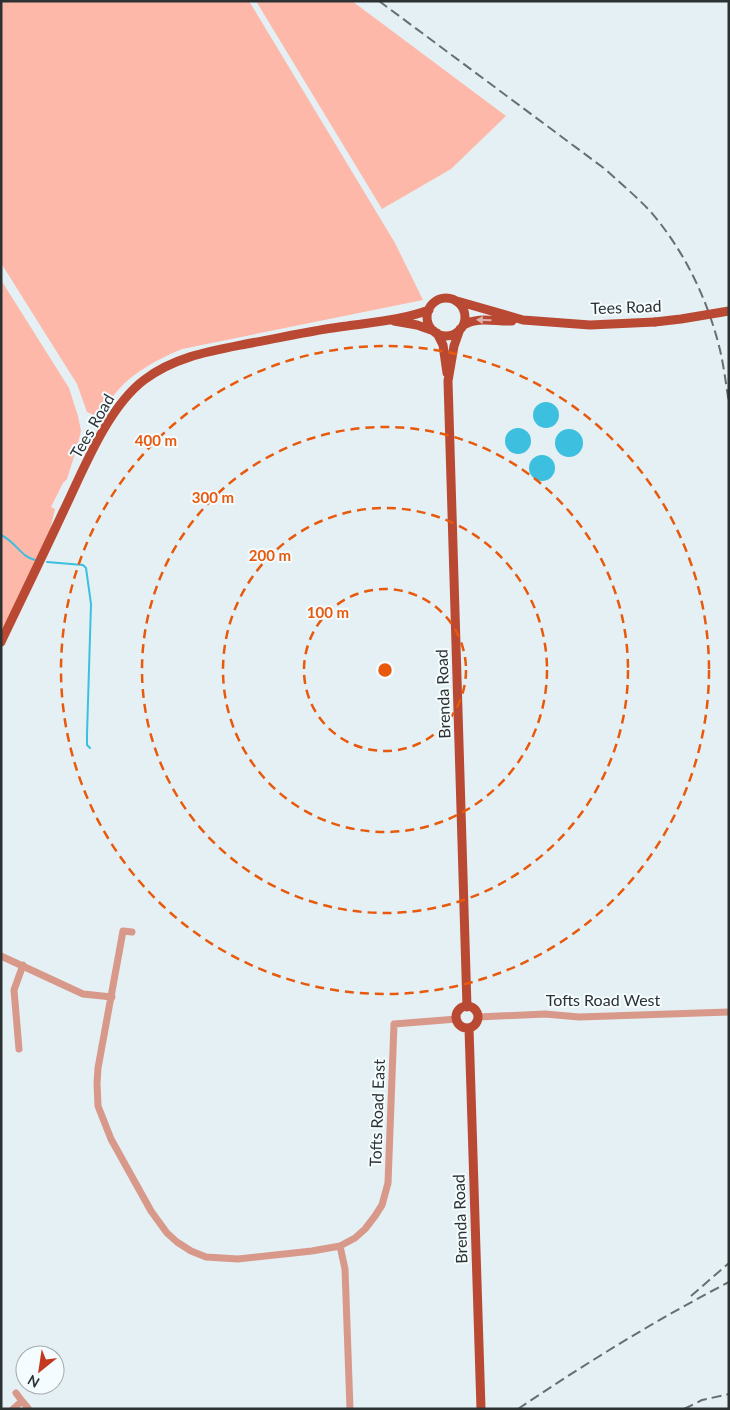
<svg xmlns="http://www.w3.org/2000/svg" width="730" height="1410" viewBox="0 0 730 1410" font-family="Lato,sans-serif">
<rect width="100%" height="100%" fill="#e4f0f4"/>
<!-- green -->
<path fill="#fdb8a9" d="M1,1H249L395,243L423,300L182,349C159,359 136,370 119,389C110,399 106,409 96,416L87,412L77,384L1,263Z
M256,1H352L506,116L451,169L382,209Z
M1,280L69,388L78,416L81,431L77,447L67,479L63,483L51,507L55,509L49,534L1,636Z"/>
<!-- water -->
<path fill="#3dbfdf" d="M533 415a13 13 0 1 1 26 0a13 13 0 1 1-26 0Z
M505 441a13 13 0 1 1 26 0a13 13 0 1 1-26 0Z
M555 443a14 14 0 1 1 28 0a14 14 0 1 1-28 0Z
M529 468a13 13 0 1 1 26 0a13 13 0 1 1-26 0Z"/>
<g fill="none" stroke-linecap="round" stroke-linejoin="round">
<!-- stream -->
<path stroke="#3dbfdf" stroke-width="2" d="M1,535C16,542 21,557 35,560
M47,562L83,565L86,568L91,604L87,734V745L90,748"/>
<!-- minor -->
<path stroke="#d8988a" stroke-width="7" d="M132,932L123,931L98,1068L97,1083L98,1106L111,1139L151,1211L167,1233L177,1242L191,1251L206,1257L238,1259L312,1251L340,1246L355,1238L365,1229L375,1216L382,1205L388,1183L394,1024L457,1019
M1,956L83,994L112,997
M478,1017L545,1014L579,1017L729,1012
M19,1049L14,990L23,965
M340,1246L345,1269L350,1409
M22,1401L28,1408
M13,1409L22,1401L16,1393"/>
<!-- major -->
<path stroke="#ba4933" stroke-width="9" d="M427 317a19 19 0 1 1 38 0a19 19 0 1 1-38 0Z
M457,301L523,320L590,325L655,322
M394,321L417,325L434,331
M464,325C478,316 496,322 512,321
M460,329L454,346L448,381L467,1007
M437,333L443,345L447,373
M1,642C22,598 43,555 63,512C83,471 107,408 144,380C174,357 210,351 246,344C280,338 313,330 347,326C374,322 402,320 429,310
M456 1017a11 11 0 1 1 22 0a11 11 0 1 1-22 0Z
M469,1028L481,1409"/>
<!-- rail -->
<path stroke="#676e70" stroke-width="2" stroke-dasharray="10 5" stroke-linecap="butt" d="M379,1L605,169C620,183 636,196 650,211C684,250 708,300 720,350C724,367 726,385 729,403
M691,1296L729,1263
M518,1409C586,1363 656,1320 729,1282
M684,1409L702,1400L729,1394"/>
<!-- major-bridge -->
<path stroke="#ba4933" stroke-width="9" d="M655,322L681,319L729,311"/>
</g>
<!-- one-way arrows -->
<defs><path id="oneway-solid" d="M-6-.8H1V-3.2L6.5 0L1 3.2V.8H-6Z" transform="scale(1.25)"/></defs>
<use fill="#ddb4ad" href="#oneway-solid" transform="translate(484 320) rotate(-178)"/>
<!-- distance rings -->
<g fill="none" stroke="#e8590c" stroke-width="2.5" stroke-dasharray="9 6">
<circle cx="385" cy="670" r="81"/>
<circle cx="385" cy="670" r="162"/>
<circle cx="385" cy="670" r="243"/>
<circle cx="385" cy="670" r="324"/>
</g>
<g text-anchor="middle" stroke-width="4" stroke-linejoin="round" paint-order="stroke">
<!-- street labels -->
<g font-size="16" fill="#2c3132" stroke="#f5fcff">
<text transform="translate(626 307) rotate(-2)" y="6">Tees Road</text>
<text transform="translate(92 426) rotate(-60)" y="6">Tees Road</text>
<text transform="translate(443 694) rotate(-92)" y="6">Brenda Road</text>
<text x="603" y="1006">Tofts Road West</text>
<text transform="translate(377 1113) rotate(-88)" y="6">Tofts Road East</text>
<text transform="translate(460 1219) rotate(-92)" y="6">Brenda Road</text>
</g>
</g>
<circle cx="385" cy="670" r="8" fill="#e8590c" stroke="#f5fcff" stroke-width="2.5"/>
<g font-size="15" text-anchor="middle" font-weight="bold" fill="#e8590c" stroke="#f5fcff" stroke-width="4" stroke-linejoin="round" paint-order="stroke">
<text x="156" y="446">400 m</text>
<text x="213" y="503">300 m</text>
<text x="270" y="561">200 m</text>
<text x="328" y="618">100 m</text>
</g>
<!-- border -->
<rect width="730" height="1410" fill="none" stroke="#2c3132" stroke-width="5"/>
<!-- north arrow -->
<g transform="translate(40 1370) rotate(210)"><circle r="24" fill="#f5fcff" stroke="#a5abad"/>
<path d="M0-4L9 19L0 12L-9 19Z" fill="#c3381e"/>
<text y="-8" font-size="14" font-weight="bold" text-anchor="middle" fill="#2c3132">N</text>
</g>
</svg>
